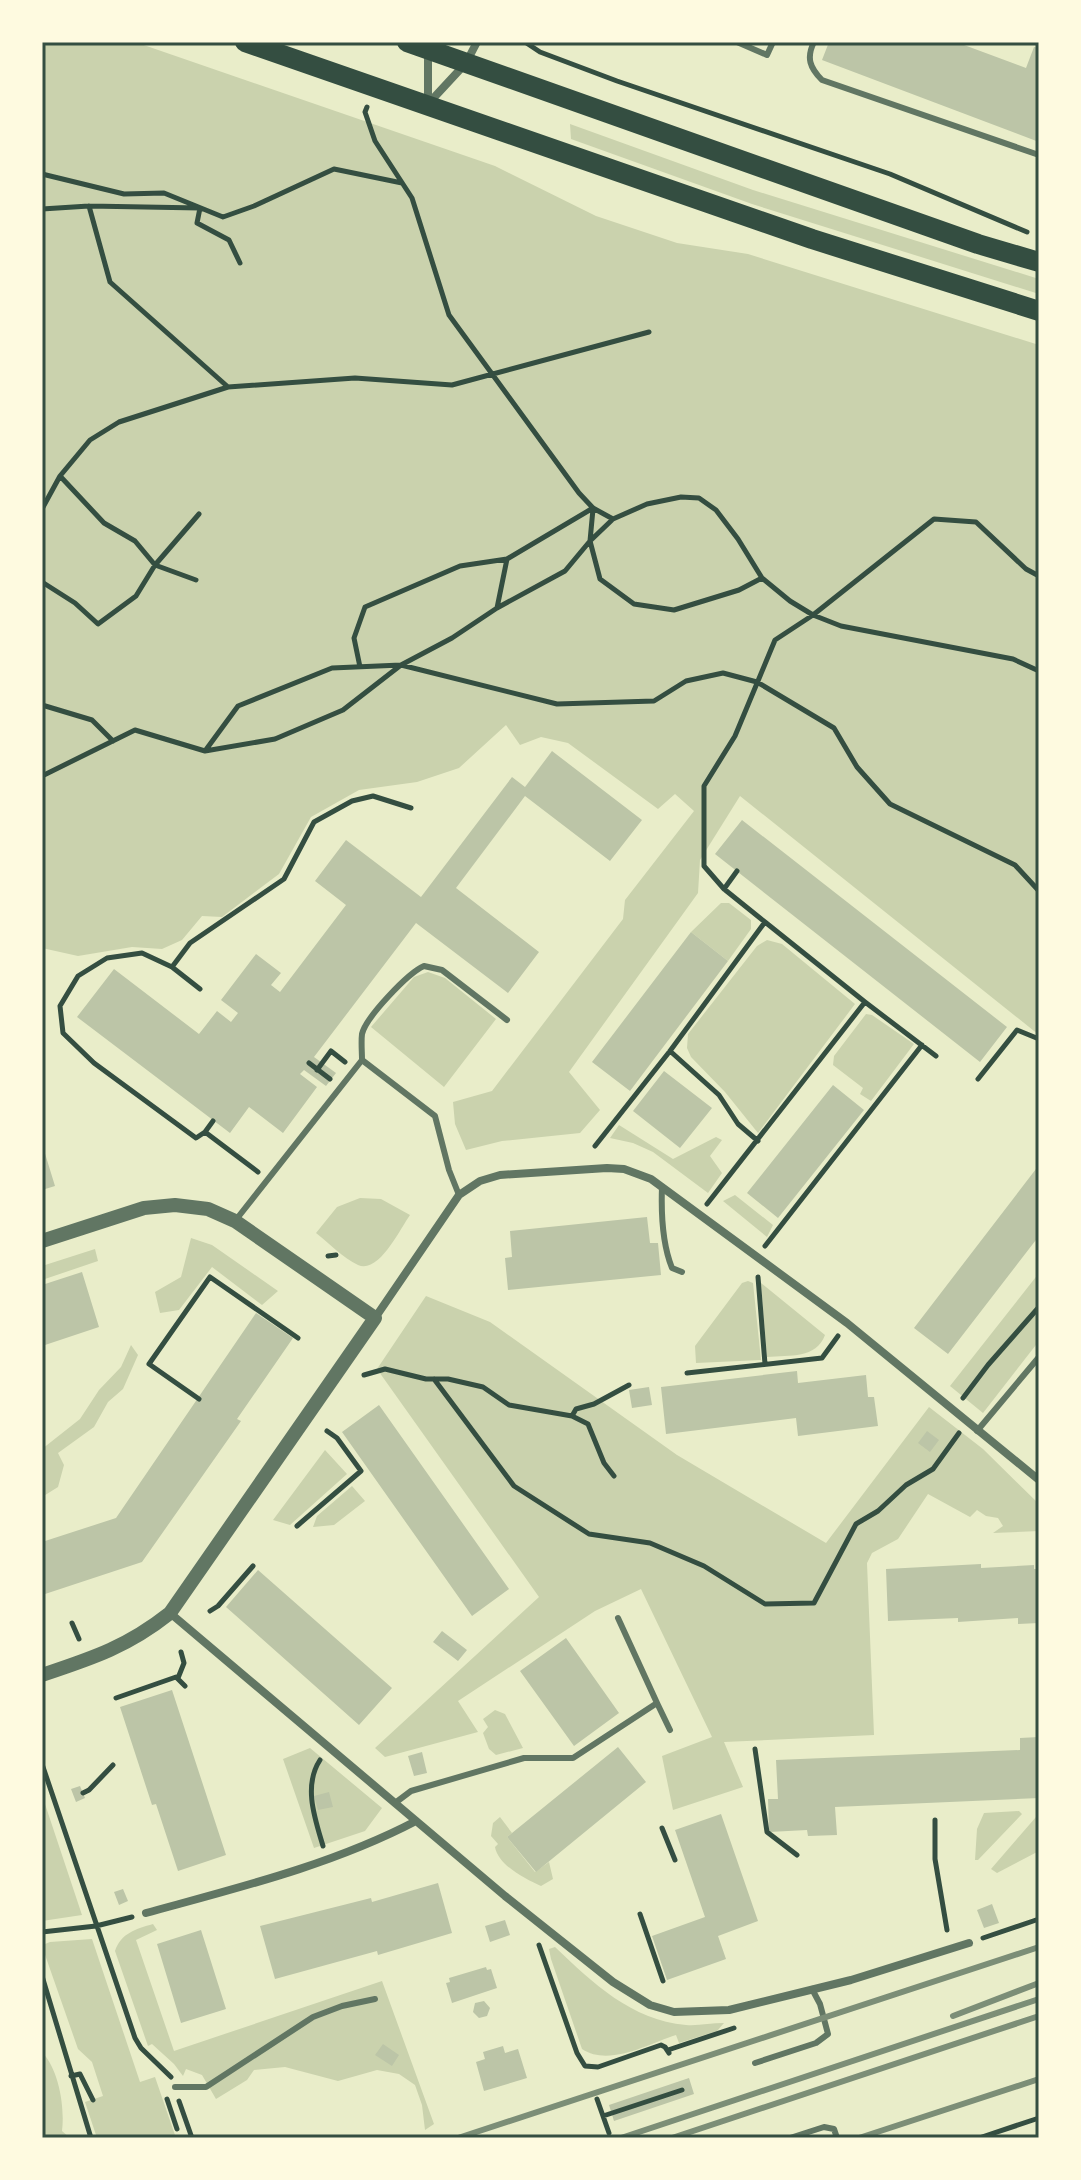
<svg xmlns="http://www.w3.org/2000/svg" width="1081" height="2180" viewBox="0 0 1081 2180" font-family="Poppins,sans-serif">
<rect width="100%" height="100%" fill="#e9edc9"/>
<!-- green -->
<path fill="#cad2ad" d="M47,42H135L495,166L596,216L677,243L748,254L1039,345V1035L740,796L700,860L698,893L569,1072L600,1110L580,1133L502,1141L466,1150L455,1124L453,1102L492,1091L623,919L625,900L694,811L675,794L658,809L568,743L541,737L520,745L506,725L459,768L417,782L359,790L311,817L279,874L222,917L202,916L182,940L162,949L132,947L78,956L42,948V53Z
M570,124L753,190L1039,279V294L752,204L571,139Z
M721,903H729L751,920V929L728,961L691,932Z
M767,940L782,944L855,1004L758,1133L725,1092L691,1057L687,1048L688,1034L757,946Z
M428,972L445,978L496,1019L444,1087L371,1027L414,977Z
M866,1014L872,1015L914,1044L871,1101L860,1094L863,1088L833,1065L834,1056Z
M619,1125L673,1159L716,1137L722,1140L710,1156L722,1173L708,1193L653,1152L633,1143L610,1138Z
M735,1195L773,1225L767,1237L723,1201Z
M360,1198L381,1199L410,1215C400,1229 379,1274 358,1265C343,1258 329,1243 316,1233L337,1207Z
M191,1238L212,1245L278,1291L262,1305L212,1267L179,1310L160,1313L155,1292L181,1277Z
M95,1249L98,1261L42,1280V1266Z
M1039,1273V1341L983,1413L950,1386Z
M748,1281L753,1283L761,1360L696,1363L695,1346L742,1283Z
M761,1283L825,1335C816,1359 790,1355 767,1357Z
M426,1296L490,1322L677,1455L826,1543L929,1407L983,1449L1039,1504V1531L993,1533L1003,1526L998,1518L986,1516L977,1510L970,1517L928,1494L898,1539L872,1553L867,1563L874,1735L724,1742L743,1787L673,1810L662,1756L712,1737L641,1589L595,1611L458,1701L478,1732L385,1757L375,1748L539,1597L377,1369Z
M131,1345L138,1355L123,1389L108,1402L94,1427L58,1453L64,1465L58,1487L42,1497V1449L80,1419L99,1390L121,1367Z
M325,1450L347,1474L290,1525L273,1520Z
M352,1486L365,1501L334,1525L313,1527L317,1516Z
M495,1710L505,1714L523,1748L496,1755L489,1749L483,1733L488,1727L483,1719Z
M310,1748L382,1808L365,1831L314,1848L283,1759Z
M42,1795L82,1915L42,1921Z
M1019,1811L1022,1814L978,1860H975L977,1829L984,1813Z
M500,1817L512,1833L507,1837L535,1872L549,1862L553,1879L541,1886C525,1879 498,1865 495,1847L498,1844L491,1836L493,1823Z
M1036,1817L1039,1851L997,1873L991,1869Z
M153,1924L157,1930L136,1940L174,2051L382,1981L434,2124L425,2130L422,2105L415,2085L399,2074L377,2070L338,2081L285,2067L254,2070L247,2080L216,2099L202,2075L186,2069L183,2076L174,2064L152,2044L148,2046L115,1951C121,1933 136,1929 153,1924Z
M92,1939L140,2082L155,2077L176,2138H97L85,2102L103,2096L92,2062L78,2049L43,1949L45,1944L50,1942Z
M555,1947C593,1983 631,2020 686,2025C698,2026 711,2023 724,2023L717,2031L679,2043L676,2035C648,2044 609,2067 582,2049L551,1959L549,1949Z
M42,2052C59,2070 65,2107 62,2131L70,2138H42Z"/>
<!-- building -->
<path fill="#bcc5a7" d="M829,42H956L1026,68L1034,47L1039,48V142L822,60Z
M552,751L642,820L610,861L525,796L456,888L539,952L508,993L416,923L314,1057L336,1073L326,1086L304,1070L300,1074L317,1087L283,1133L249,1107L230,1133L77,1017L114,969L199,1034L217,1011L231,1022L238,1013L221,1000L256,954L281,973L271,985L280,992L346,905L315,881L346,840L421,897L512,777L525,787Z
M742,820L1007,1027L980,1062L715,854Z
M691,932L728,961L630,1091L592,1062Z
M664,1071L712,1108L680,1148L633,1111Z
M833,1085L864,1110L778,1218L747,1193Z
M43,1147L55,1186L42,1190V1148Z
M1039,1165V1236L948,1354L914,1328Z
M647,1217L650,1243H658L661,1275L508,1290L505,1258L512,1257L510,1231Z
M82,1272L99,1327L42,1346V1285Z
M256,1313L293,1338L237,1419L241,1421L142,1562L42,1595V1542L116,1518Z
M797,1371L798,1383L866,1375L868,1397H874L878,1426L798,1436L796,1418L666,1434L661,1387Z
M649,1387L652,1405L632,1408L629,1390Z
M379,1405L509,1589L472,1616L342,1432Z
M927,1431L939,1440L930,1452L918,1443Z
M981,1564V1568L1034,1565V1569H1039V1623L1018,1624V1618L958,1622V1618L888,1621L886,1569Z
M258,1570L392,1688L359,1725L226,1607Z
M442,1631L467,1650L458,1661L433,1642Z
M566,1638L619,1713L574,1746L520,1671Z
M172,1690L226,1855L178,1871L156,1804L152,1805L120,1707Z
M1039,1737V1798L835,1807L837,1835L808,1836L807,1830L769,1832L768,1799H778L776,1760L1020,1750V1738Z
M618,1747L646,1782L536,1872L507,1837Z
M422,1752L427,1773L414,1776L408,1756Z
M80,1786L85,1798L76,1802L71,1789Z
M329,1792L333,1807L318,1810L314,1796Z
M721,1814L758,1921L718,1936L726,1959L667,1980L652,1936L705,1917L675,1830Z
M438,1883L452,1933L378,1955L377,1951L275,1979L260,1926L371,1898L372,1902Z
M123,1889L128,1901L119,1905L114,1892Z
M992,1904L999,1923L984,1928L977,1910Z
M505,1920L510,1935L490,1942L485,1926Z
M201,1930L226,2009L181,2023L157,1944Z
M486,1967L487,1970L491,1969L497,1988L452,2003L446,1983L450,1982L449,1978Z
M484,2001L490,2008L487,2016L479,2018L473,2012L475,2003Z
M383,2044L399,2055L392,2066L375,2055Z
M503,2046L505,2053L518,2049L527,2078L484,2091L476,2062L485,2059L483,2052Z
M689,2078L694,2094L614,2121L609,2105Z"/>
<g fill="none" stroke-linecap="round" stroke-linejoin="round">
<!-- path -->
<path stroke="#344e41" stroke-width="5" d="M525,42L540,52L617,81L890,174L1027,232
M367,107L365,112L375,141L412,198L449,315L579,493L593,508L613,519
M42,174L124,194L164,193L223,217L254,206L334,169L402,183
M89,206L110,282L228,387
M42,209L89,206L200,208L197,223L229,240L240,263
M60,476L104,523L135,541L155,565L196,580
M42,509L60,476L90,440L119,422L228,387L355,378L452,385L649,332
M593,509L590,541L600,579L634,604L674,610L739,590L762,578
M42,582L75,603L98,624L136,596L155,565L199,514
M497,608L565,571L590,541L613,519L647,504L681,497L699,498L716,510L738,539L762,578L790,601L813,615L841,626L1013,659L1039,671
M360,667L354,638L365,607L460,566L507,559
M42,705L92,720L113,741
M205,751L275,739L343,710L401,665L557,704L654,701L686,681L723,673L757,682L834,728L857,767L890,804L1015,865L1039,891
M42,776L135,730L205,751L238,706L332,668L401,665L452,638L497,608L507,559L593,508
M737,871L724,889L765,922
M724,889L704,866V786L735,736L775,640L813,615L934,519L976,522L1026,569L1039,576
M172,967L142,953L107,958L78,976L60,1006L63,1033L94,1063L196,1138L205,1132
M200,989L172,967L190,943L284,879L314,822L352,801L373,796L411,808
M865,1002L936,1056
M670,1051L719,1095L738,1124L758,1141
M309,1063L330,1079
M317,1070L331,1051L345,1062
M978,1079L1017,1030L1039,1039
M213,1121L205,1132L258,1172
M595,1146L670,1051L765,922L865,1002L707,1204
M765,1246L922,1045
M328,1256L336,1255
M758,1277L765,1364
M687,1373L822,1358L838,1336
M364,1375L385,1369L426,1379H448L483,1387L509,1405L572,1416L588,1424L604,1463L614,1476
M434,1379L514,1486L589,1534L650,1543L704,1566L765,1604L814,1603L856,1524L878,1511L906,1485L933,1469L959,1433
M963,1398L988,1365L1039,1307
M199,1399L149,1364L210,1277L298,1338
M572,1416L576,1409L594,1404L629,1385
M297,1526L361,1471L337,1438L327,1431
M210,1611L218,1606L253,1566
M72,1623L79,1639
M178,1678L184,1663L181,1652
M116,1698L176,1677L185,1686
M755,1749L767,1832L797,1855
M320,1760C303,1786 315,1819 323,1846
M42,1764L135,2038L141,2048L171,2077
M83,1793L89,1790L113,1765
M935,1820V1859L947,1930
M662,1828L675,1860
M640,1914L663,1981
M42,1932L96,1926L132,1917
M983,1938L1039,1919
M539,1945L577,2053L585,2066L598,2067L661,2045L665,2047L669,2053
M42,1976L91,2138
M668,2050L734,2028
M71,2076L80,2074L93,2100
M167,2099L177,2129
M597,2099L609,2133
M179,2101L192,2138
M603,2116L682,2090
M979,2138L1039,2118"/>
<!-- service -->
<path stroke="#617663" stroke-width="6" d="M737,42L767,55L773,42
M814,42C806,58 810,68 822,80L1039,155
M362,1060C362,1052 361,1042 362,1034C366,1017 408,973 424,966L442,970L507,1020
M662,1187C661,1214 662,1243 672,1268L682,1272
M235,1221L362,1060L435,1116L449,1170L459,1195
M977,1431L1039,1357
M657,1703L670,1730
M395,1803L411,1791L524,1758H573L657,1703L618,1618
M755,2063L816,2043L828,2034L820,2004L812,1989
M175,2087H206L313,2017L342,2006L375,1999
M790,2138L824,2127L834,2129L837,2138"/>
<!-- minor -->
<path stroke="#617663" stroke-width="8" d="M428,103V53
M428,104L466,63L477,42
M375,1318L459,1195L480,1181L500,1175L607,1168L624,1169L651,1179L847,1323L1039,1480
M170,1613L505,1896L613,1982L650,2005L674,2012L729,2010L851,1980L969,1943
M146,1913C237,1888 332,1865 416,1821"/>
<!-- tertiary -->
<path stroke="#617663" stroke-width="14" d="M42,1241L144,1208L175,1205L208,1209L235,1221L375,1318L170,1613C127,1647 93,1658 42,1675"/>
<!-- primary -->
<path stroke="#344e41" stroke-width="20" d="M245,42L812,239L1039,311
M407,42L978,244L1039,262"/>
<!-- rail -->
<path stroke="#7c8e77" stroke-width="6" d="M953,2016L1039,1983
M458,2138L1039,1947
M621,2138L1039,1999
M672,2138L1039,2016
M859,2138L1039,2079"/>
</g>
<!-- border -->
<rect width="1081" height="2180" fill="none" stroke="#fefae0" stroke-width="88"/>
<rect x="44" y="44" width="993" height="2092" fill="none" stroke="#344e41" stroke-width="3"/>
</svg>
